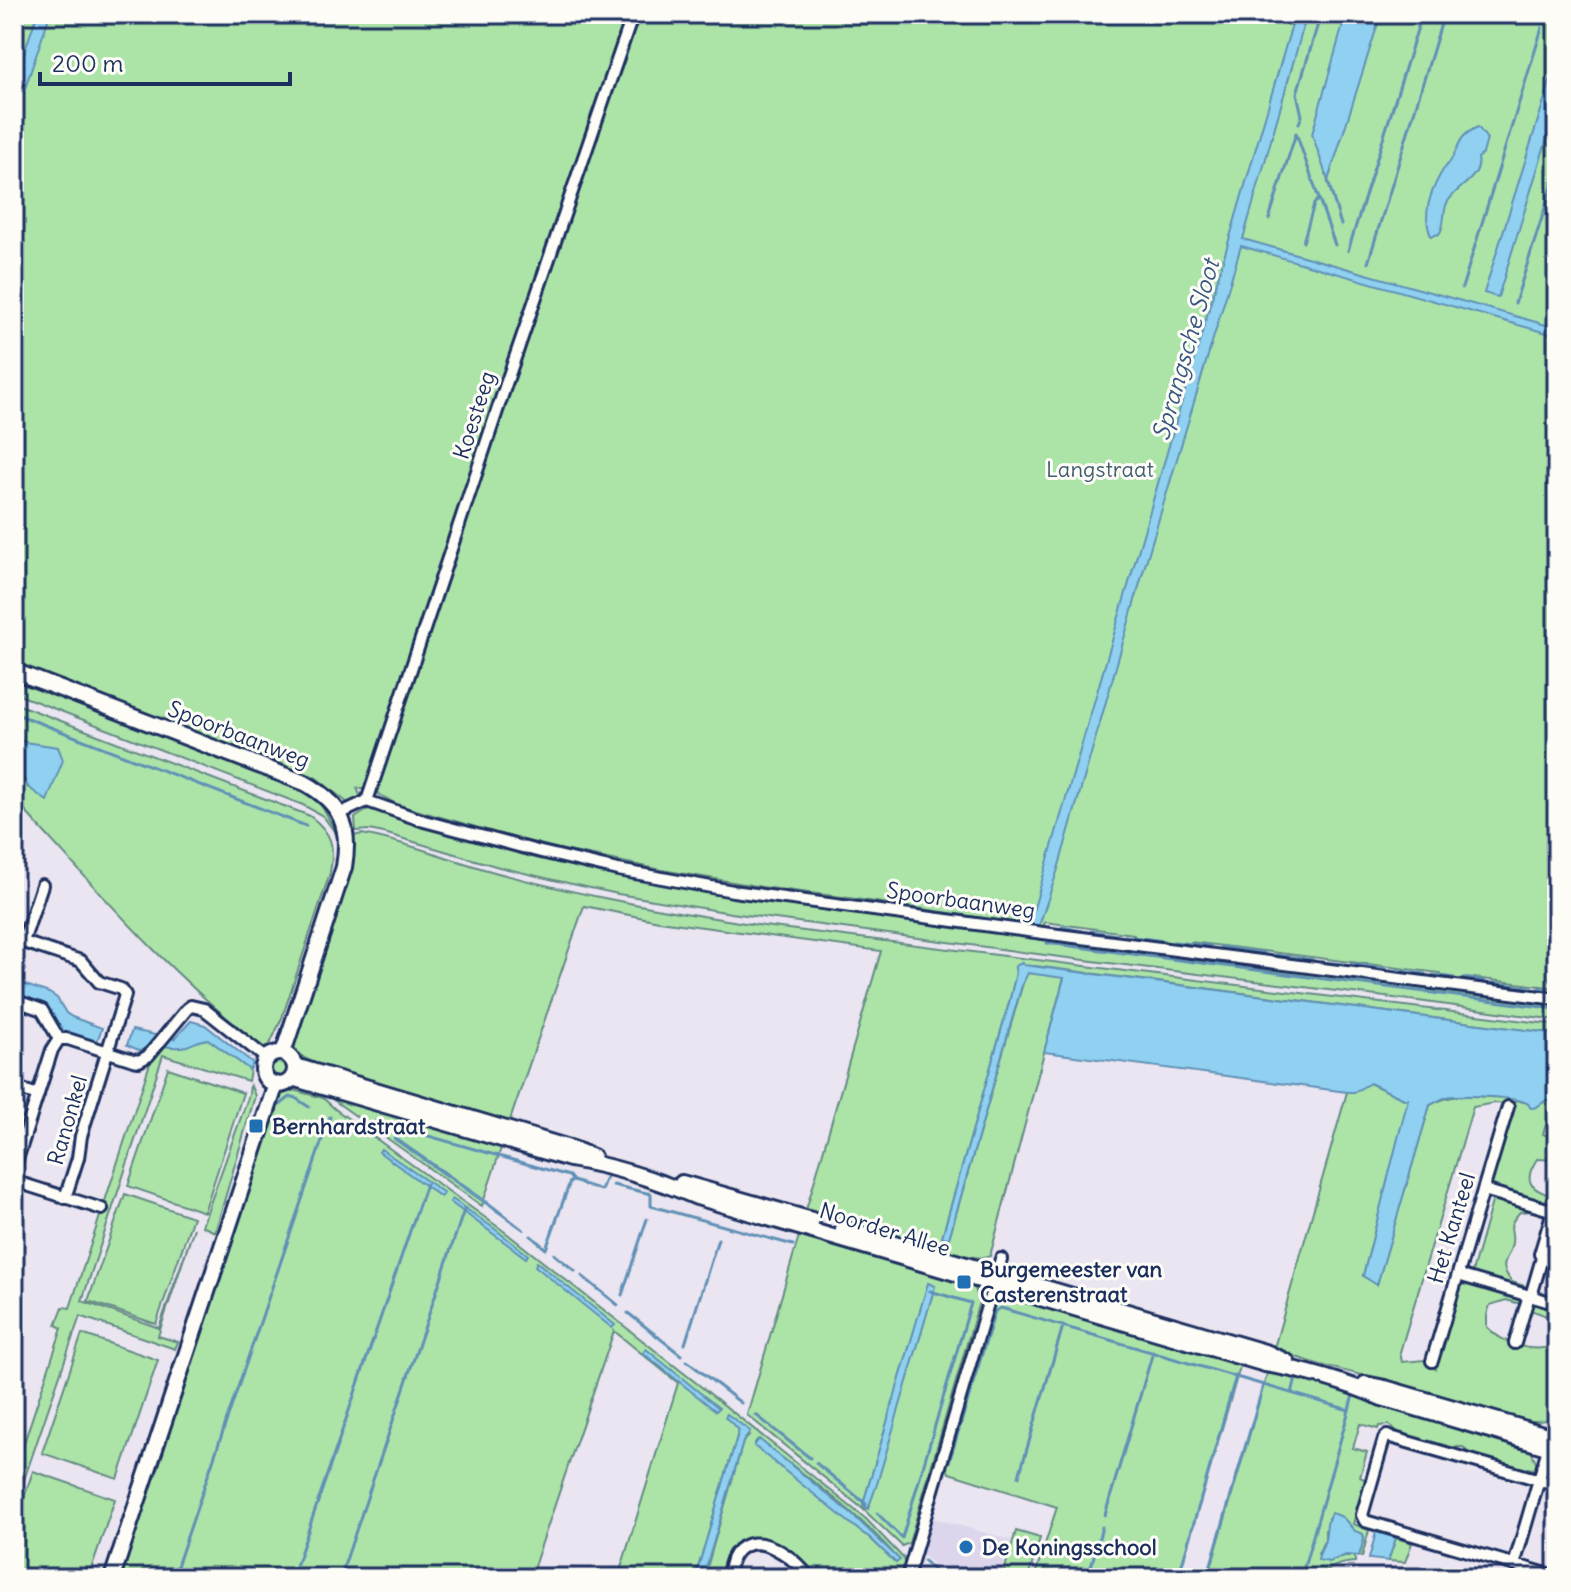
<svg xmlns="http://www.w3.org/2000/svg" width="1571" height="1592" viewBox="0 0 1571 1592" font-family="Delius,sans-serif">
<rect width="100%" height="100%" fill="#eae5f0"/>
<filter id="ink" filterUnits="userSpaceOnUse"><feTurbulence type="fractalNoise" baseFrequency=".0125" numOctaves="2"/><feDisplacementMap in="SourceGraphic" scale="16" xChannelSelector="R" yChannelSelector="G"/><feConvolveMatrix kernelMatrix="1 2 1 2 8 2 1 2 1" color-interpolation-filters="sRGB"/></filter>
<g filter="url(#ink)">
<!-- built -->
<path fill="#ddd5eb" d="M933,1518L1011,1540L999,1578H946L922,1554Z"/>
<!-- green -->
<path fill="#ace4a8" stroke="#648a83" stroke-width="2" fill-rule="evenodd" d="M14,14H1557V988L1474,978L1471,985L1439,981L1440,973L1191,942L1189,948L1132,942L1134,934L1045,922L1043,927L842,897L762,887L662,870L564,850L511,837L398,805L375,792L357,788L362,800L349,804L315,777L14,663Z
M14,679L306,792L318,799L339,838L323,816L303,805L14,693Z
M14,703L310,816C332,833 335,845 330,873L282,1018L270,1044L264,1048C170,976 94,886 14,799V771L23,777L28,788L24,742L14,736Z
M375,805L456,834L873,914L996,933L1557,1002V1020L1418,1001L1060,957L731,913L618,894L554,880L499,867L384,833L369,830L356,831L355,818Z
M362,834C408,842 453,861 498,873C585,897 675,912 764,926L1557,1025V1034L1035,966L1015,967L1016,973L1009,1003L942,1237L949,1238L1025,976L1028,973L1064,977L990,1256L984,1258L962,1256L806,1210L881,951L659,921L584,906L509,1123L327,1068L304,1058L293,1047L295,1031L350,860L353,844V836Z
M208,1039L250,1070L248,1081L163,1055L82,1301L159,1328L194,1228L158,1336L178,1342L175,1349L80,1316L14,1509V1473L62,1328L56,1325L63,1307L70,1308L153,1054L163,1046C181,1048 192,1040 208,1039Z
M269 1069a10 10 0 1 1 20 0a10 10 0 1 1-20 0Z
M168,1068L243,1093L204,1212L128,1186Z
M1369,1083L1404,1099L1409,1098L1363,1276L1377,1284L1430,1105C1459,1090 1478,1098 1509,1098L1507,1104L1494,1103L1473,1107L1400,1352L1402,1362L1425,1360L1429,1367L1436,1369L1460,1284L1468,1281L1525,1299L1524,1305L1506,1300L1490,1305L1487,1315V1327C1502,1343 1528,1352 1550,1347C1560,1321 1555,1318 1530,1310L1533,1301L1557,1308V1406L1553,1420C1545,1419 1538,1422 1529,1421C1485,1413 1442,1396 1398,1384C1357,1373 1313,1366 1274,1348L1347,1092H1354Z
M250,1084L255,1096L215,1232L202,1226L249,1095Z
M293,1090L323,1098L335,1109L505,1232L704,1389L866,1519L904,1559V1566L901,1578H814L796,1558L745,1542L725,1578H704L743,1442L749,1436L730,1421L739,1430L695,1578H618L678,1383L614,1331L530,1578H117L280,1094ZM757,1440H759C805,1476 862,1515 899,1560L896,1563L869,1537L861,1532L755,1443Z
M325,1094L503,1142L482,1206Z
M1515,1100C1526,1102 1537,1107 1547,1100L1557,1102V1108L1552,1107L1543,1134L1557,1139V1160L1537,1159C1520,1185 1534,1189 1556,1198L1554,1205L1495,1189L1490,1185Z
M125,1194L193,1217L156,1324L88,1301Z
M1494,1195L1549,1212L1548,1216L1531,1211L1520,1212C1505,1228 1514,1228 1512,1243C1509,1261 1496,1262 1512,1282L1531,1288L1529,1291L1471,1276Z
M801,1229L973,1281C974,1289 978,1295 979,1302L909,1543L902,1546L863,1509L747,1415ZM928,1284L935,1286L873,1494L868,1508L864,1509L863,1504Z
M1012,1292L1242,1360L1178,1578H1034L1057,1507L949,1473L946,1464L991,1306L1007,1299Z
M82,1334L158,1360L118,1479L42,1453Z
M1269,1367L1531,1449C1532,1458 1538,1459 1537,1470L1528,1468L1524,1471L1470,1455V1453L1463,1447H1452L1451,1450L1397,1434V1431L1389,1425L1379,1426L1378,1429L1360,1424L1353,1448L1367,1452L1360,1477L1366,1480L1353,1524L1369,1530L1362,1557L1359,1556L1364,1539L1363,1534L1355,1532L1349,1524L1325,1530V1539L1318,1554L1329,1562L1339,1557L1355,1555V1562C1341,1563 1329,1566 1321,1578H1208Z
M33,1471L115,1499L88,1578H14V1527Z
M1016,1531L1040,1538L1028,1578H1002Z
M1396,1538L1412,1543L1405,1562L1388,1561Z"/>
<!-- water -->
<path fill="#90d1f1" stroke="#6190b6" stroke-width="2" d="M37,14H50L14,121V84Z
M1295,14H1307L1243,239L1557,328V336L1241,246L1146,562L1058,869L1039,926L1029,925Z
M1346,14H1381L1328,181L1312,134Z
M1557,59V106L1498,297L1484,293Z
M1478,127L1487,139L1483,154L1478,158C1482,179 1456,186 1447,203C1442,213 1446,225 1439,234L1431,236C1421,214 1431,190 1443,170C1445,167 1449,164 1451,160C1461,143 1458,136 1478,127Z
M14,736L24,742L58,747L63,760L47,801L28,787L23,777L14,771Z
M1022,963L1024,965L1557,1034V1102L1547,1100C1543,1102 1536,1109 1531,1108C1529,1107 1529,1104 1527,1103C1518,1097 1458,1094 1447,1097C1441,1099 1435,1103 1430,1105L1377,1285L1363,1276L1408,1099H1404L1370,1083L1354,1092H1347L1044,1052L1064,978L1028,973L1022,985L949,1238L942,1237L1009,1003L1016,973L1015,966Z
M14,981L49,993L57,998L66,1013L72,1017L102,1028L96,1044L61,1031L44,1006L14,995Z
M191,1021L205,1025L253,1063L250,1070L208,1039C199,1040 195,1043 187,1046C175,1049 164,1047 152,1042L141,1051L127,1045L132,1030L174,1039Z
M394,1137L489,1203L525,1231L394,1139Z
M381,1149L444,1193L441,1197L379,1152Z
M452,1199L495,1229L528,1255L526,1258L450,1202Z
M537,1262L615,1325L612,1328L535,1266Z
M928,1283L935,1286L877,1484L868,1509L863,1504Z
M646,1349L719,1408L716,1411L643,1353Z
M727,1414L750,1431L743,1442L703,1578H695L739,1430L725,1417Z
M759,1439L855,1517L900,1560L896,1563L869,1537L861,1532L754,1446Z
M1331,1513C1348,1517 1344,1521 1355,1531L1363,1534L1364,1539L1359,1556L1346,1555L1329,1562L1318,1560C1319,1552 1323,1547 1325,1540C1327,1530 1325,1523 1331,1513Z
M1376,1532L1396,1538L1388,1561L1369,1559Z"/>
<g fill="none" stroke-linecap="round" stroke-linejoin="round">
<!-- stream -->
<path stroke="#6190b6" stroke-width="3" d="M1553,14L1557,17
M1299,123L1302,116L1297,93L1321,14
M1328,181L1341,225
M1269,219L1296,133L1335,245
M1303,242L1314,204L1319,199
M1348,251L1422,14
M1368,263L1444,14
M1462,288L1542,28
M1515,303L1557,170
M14,713L306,826
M1062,927L1082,931
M1091,931L1116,935
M1125,936L1164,941
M1174,942L1210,946
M1047,943L1557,1009
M1221,947L1264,953
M1274,955L1313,960
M1321,962L1344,964
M1351,964L1386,969
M1394,970L1425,974
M1433,975L1454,978
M1463,978L1484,981
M1492,983L1530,987
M1539,988L1550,990
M280,1105L290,1097H294L309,1107
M376,1121L569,1176L573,1181
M613,1185L651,1194V1206L793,1245
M531,1236L546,1249L570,1182L573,1181L601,1190L608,1172
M554,1254L575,1271
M582,1276L618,1305
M622,1295L647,1219
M628,1313L681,1355
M685,1344L718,1239
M687,1361L741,1403
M1292,1393L1297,1375
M1349,1410L1354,1391
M756,1415L810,1458
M949,1462L995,1311L1001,1308L1349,1410L1301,1578
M816,1463L866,1504L865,1506
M1019,1476L1063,1326
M877,1513L902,1538L971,1303L930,1291
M1105,1515L1153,1352
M924,1561L942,1578
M173,1578L330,1117
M292,1578L426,1184
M340,1578L464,1210
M1088,1578L1102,1527
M1178,1578L1236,1376
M1207,1578L1263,1386"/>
<defs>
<path id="street" d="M367,801L424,821L541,852L618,870L733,891L1043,933L1557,999
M339,814L367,801L506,384L633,14
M14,939L81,961L99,982L121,989L125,995L81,1136L78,1158L65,1198
M23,942L42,885
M14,1000L42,1010L59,1039
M14,1087L38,1095
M14,1169L52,1050L59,1039H68L133,1060L139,1061L148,1056L187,1009L191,1006L204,1009L266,1058
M14,1181L102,1209
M1484,1190L1557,1212
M1458,1275L1557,1304
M1531,1296L1542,1258L1540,1254L1553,1211
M1515,1343L1529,1295
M1432,1361L1508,1107
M1557,1485L1387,1436L1384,1439L1362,1515L1365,1521L1557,1577
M1514,1565L1557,1418
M728,1578C729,1570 730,1561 735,1554C755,1527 796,1558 809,1578
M907,1578L1001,1259"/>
<path id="secondary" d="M14,671L305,783C341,803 351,826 344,867L283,1053
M263 1069a16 16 0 1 1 32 0a16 16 0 1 1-32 0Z
M295,1066L573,1149L593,1157
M292,1078L570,1159C613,1166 657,1180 697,1197L1265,1364C1301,1369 1348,1383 1382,1398L1557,1450
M682,1183L812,1220
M843,1229L1268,1353L1287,1362
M1365,1384L1385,1388L1557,1438
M112,1578L276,1084"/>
</defs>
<!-- street casing -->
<use href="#street" stroke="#1b2f5e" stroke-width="16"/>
<!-- secondary casing -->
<use href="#secondary" stroke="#1b2f5e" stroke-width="20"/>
<!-- street -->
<use href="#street" stroke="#fdfcf7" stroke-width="10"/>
<!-- secondary -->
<use href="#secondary" stroke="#fdfcf7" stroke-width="14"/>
</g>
</g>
<!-- markers -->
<g fill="#1f6fb2" stroke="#fdfcf7" stroke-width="3">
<rect x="248" y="1118" width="16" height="16" rx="4"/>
<rect x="956" y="1274" width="16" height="16" rx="4"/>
<circle cx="966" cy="1547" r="8"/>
</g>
<g text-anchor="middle" stroke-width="6" stroke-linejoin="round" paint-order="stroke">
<!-- street labels -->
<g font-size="22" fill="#1b2f5e" stroke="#fdfcf7">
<text transform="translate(474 415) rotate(-72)" y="8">Koesteeg</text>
<text transform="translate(239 734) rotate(21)" y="8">Spoorbaanweg</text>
<text transform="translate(961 900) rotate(8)" y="8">Spoorbaanweg</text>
<text transform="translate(67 1120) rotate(-74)" y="8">Ranonkel</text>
<text transform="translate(1451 1228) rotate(-73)" y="8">Het Kanteel</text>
<text transform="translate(885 1229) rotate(17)" y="8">Noorder Allee</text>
</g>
<!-- park labels -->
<g font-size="22" fill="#3f5c70" stroke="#fdfcf7">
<text x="1100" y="477">Langstraat</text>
</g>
<!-- poi labels -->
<g font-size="22" font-weight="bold" fill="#1b2f5e" stroke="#fdfcf7" text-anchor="start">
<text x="272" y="1134">Bernhardstraat</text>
<text x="980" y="1277">Burgemeester van<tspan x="980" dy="25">Casterenstraat</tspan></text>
<text x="982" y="1555">De Koningsschool</text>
</g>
<!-- water labels -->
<g font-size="24" font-style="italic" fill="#385883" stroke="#fdfcf7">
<text transform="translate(1186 350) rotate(-74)" y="8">Sprangsche Sloot</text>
</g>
</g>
<!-- margin -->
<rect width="1571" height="1592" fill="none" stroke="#fdfcf7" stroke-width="48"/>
<rect x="24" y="24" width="1523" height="1544" fill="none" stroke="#1b2f5e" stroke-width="3" filter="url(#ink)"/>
<!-- scale -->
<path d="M40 72v12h250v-12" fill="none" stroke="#1b2f5e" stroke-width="4"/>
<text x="52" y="72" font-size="24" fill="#1b2f5e" stroke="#fdfcf7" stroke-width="6" paint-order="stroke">200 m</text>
</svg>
